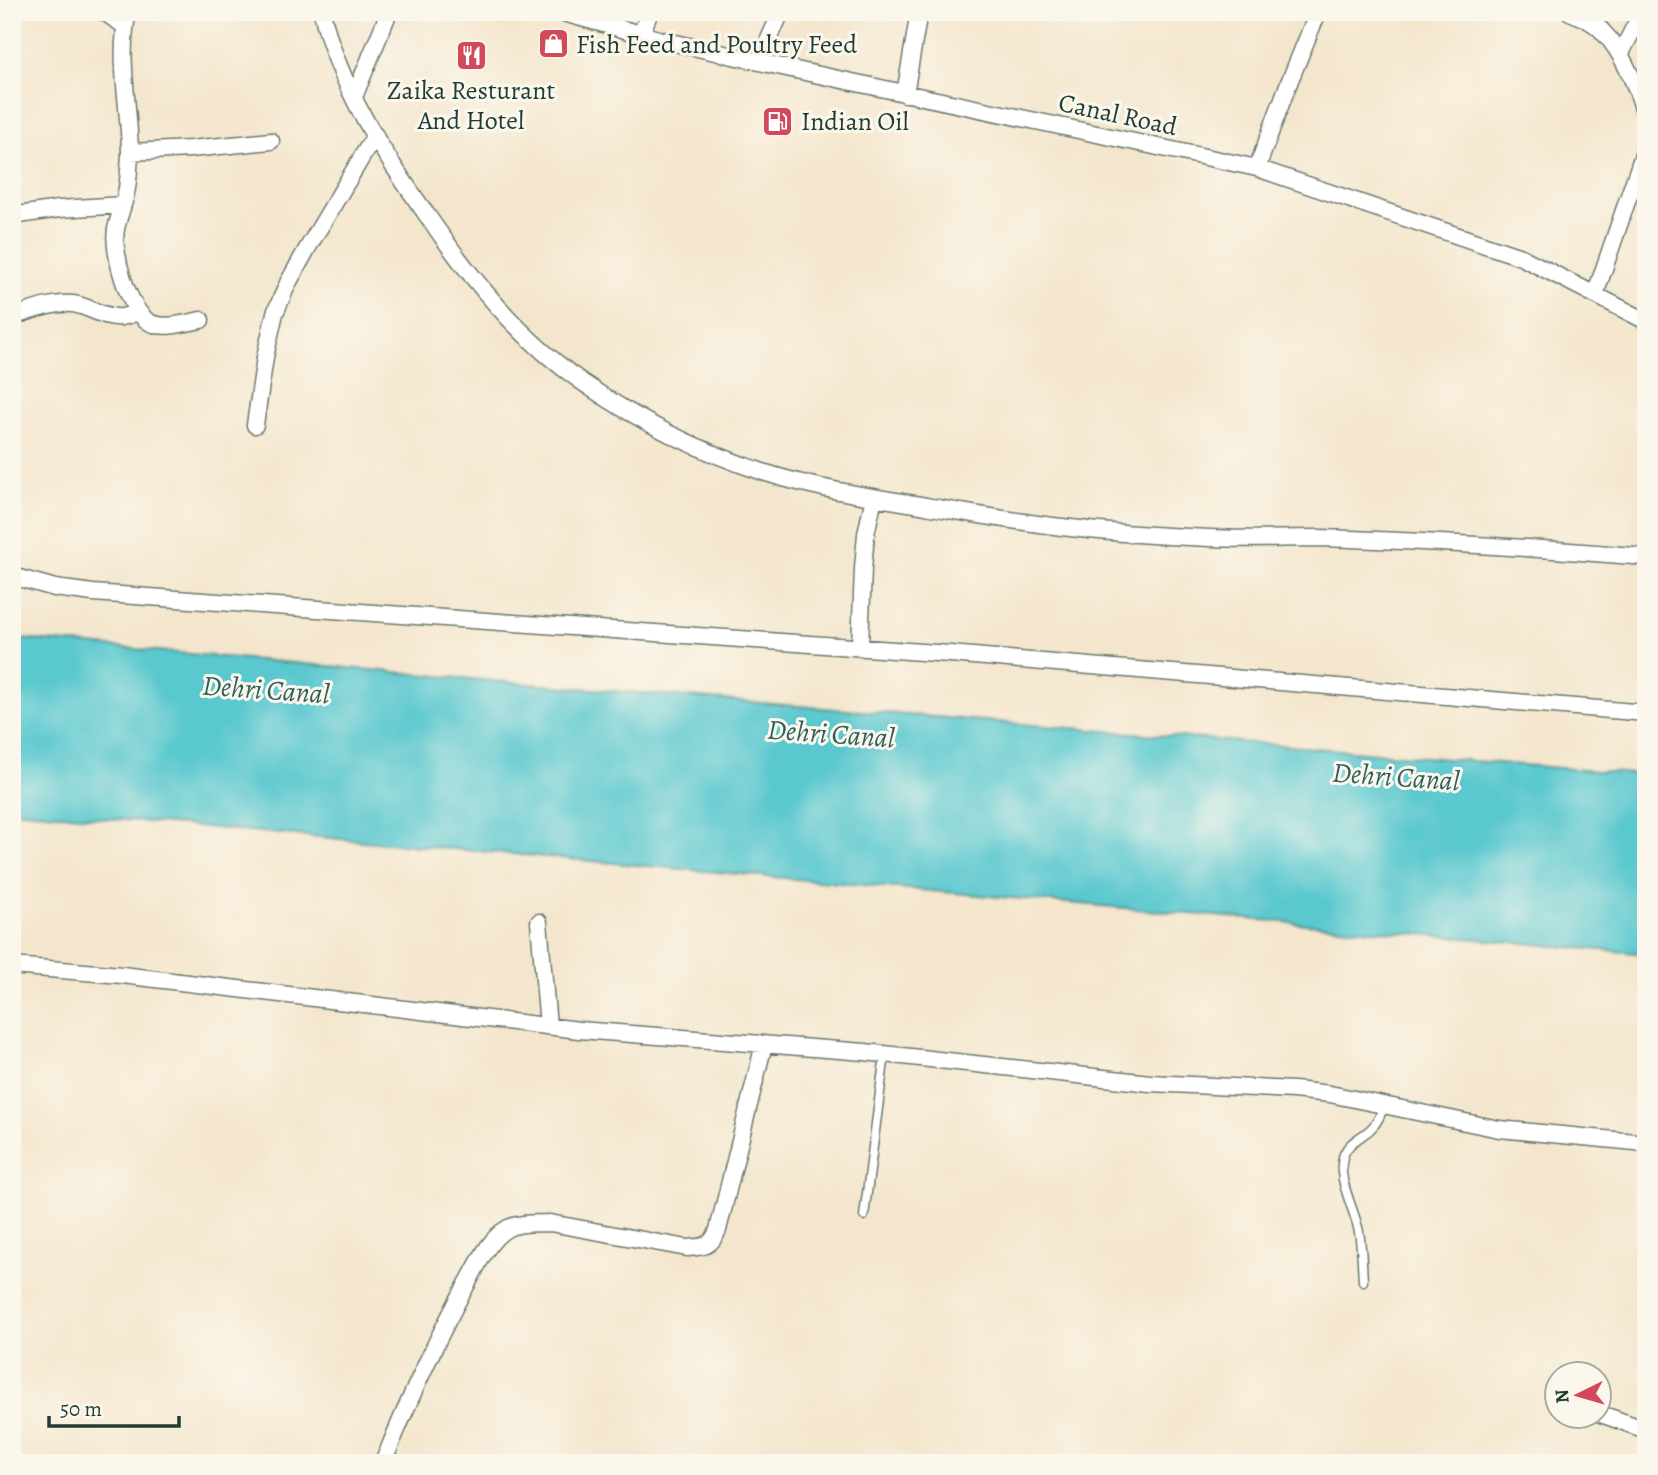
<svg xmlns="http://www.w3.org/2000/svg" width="1658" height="1475" viewBox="0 0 1658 1475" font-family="Alegreya,serif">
<rect width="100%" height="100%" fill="#fbf7ec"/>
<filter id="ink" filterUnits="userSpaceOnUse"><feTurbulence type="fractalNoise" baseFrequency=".0143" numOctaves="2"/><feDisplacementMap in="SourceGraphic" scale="14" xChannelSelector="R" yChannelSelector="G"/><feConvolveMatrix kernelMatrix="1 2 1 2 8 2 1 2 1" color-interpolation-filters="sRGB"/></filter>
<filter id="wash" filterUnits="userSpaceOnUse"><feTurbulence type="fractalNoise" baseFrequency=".00686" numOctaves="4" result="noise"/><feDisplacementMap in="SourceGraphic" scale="28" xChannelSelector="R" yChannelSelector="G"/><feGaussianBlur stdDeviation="1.57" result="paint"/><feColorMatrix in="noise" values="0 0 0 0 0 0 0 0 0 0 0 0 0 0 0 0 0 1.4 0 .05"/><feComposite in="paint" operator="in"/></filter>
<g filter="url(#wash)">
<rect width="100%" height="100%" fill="#f4e6cd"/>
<!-- water -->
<path fill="#5ac8cf" stroke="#3c8282" stroke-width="2" d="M12,638L517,683L1646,775V954L12,810Z"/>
</g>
<g filter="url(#ink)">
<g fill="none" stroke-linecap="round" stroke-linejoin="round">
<defs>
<path id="lane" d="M864,1216L885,1054
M1363,1281C1362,1265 1362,1249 1359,1232C1355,1209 1335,1177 1344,1154C1350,1139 1367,1136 1375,1124C1379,1119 1382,1111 1385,1105"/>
<path id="street" d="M104,12L125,26
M128,12C117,60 130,108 130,156C129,166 129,177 127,188C125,202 119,215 116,229C112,252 128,309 149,322C163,330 186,323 201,320
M322,12C339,88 385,156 429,218C472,280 520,339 582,382C638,421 699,451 763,472C818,490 875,497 931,507C975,514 1018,522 1062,527C1111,533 1161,536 1210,538C1246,540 1283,538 1319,538C1428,541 1537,548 1646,557
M560,12L662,40L791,69L1257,168L1521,257L1646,321
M1570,12C1582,17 1595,22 1603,32C1623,52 1640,93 1646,120
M641,34L650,12
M1620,55L1642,12
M759,62L781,12
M905,94L919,12
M354,97L389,12
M130,152L190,149L271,141
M1257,168L1288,85L1318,12
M12,216L59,209L123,205
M1595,295L1646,146
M12,317C31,311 52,302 73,304C89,306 105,319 122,317C127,316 133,314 138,312
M255,425L265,357L275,313L288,283L307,249L375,135
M12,576L55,588L93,593L950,654L1646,713
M860,647L863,568L866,534L874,497
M539,922L548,1026
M12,966L122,975L579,1030L865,1052L1150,1083L1294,1090L1330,1094L1499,1129L1646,1143
M1598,1413L1646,1430
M383,1463C408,1402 435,1341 467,1284C478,1265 488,1239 508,1228C520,1222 537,1224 550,1223L687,1248C704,1247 711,1247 718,1230L764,1044"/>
</defs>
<!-- lane casing -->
<use href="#lane" stroke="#6a786a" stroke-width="11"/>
<!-- street casing -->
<use href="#street" stroke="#6a786a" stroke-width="19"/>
<!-- lane -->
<use href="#lane" stroke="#fff" stroke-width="8"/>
<!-- street -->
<use href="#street" stroke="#fff" stroke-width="16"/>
</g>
</g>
<!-- icons -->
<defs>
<symbol id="shop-square" viewBox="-11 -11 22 22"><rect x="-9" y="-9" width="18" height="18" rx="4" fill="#d1495b" stroke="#fbf7ec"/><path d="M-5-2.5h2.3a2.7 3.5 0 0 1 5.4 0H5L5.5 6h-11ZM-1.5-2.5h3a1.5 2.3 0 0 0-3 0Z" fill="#fff"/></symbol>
<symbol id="restaurant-square" viewBox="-11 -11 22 22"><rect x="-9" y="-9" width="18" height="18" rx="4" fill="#d1495b" stroke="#fbf7ec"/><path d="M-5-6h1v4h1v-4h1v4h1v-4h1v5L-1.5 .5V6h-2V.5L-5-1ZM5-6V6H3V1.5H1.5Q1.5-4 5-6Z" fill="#fff"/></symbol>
<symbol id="fuel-square" viewBox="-11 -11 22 22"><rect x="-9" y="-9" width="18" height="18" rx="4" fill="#d1495b" stroke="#fbf7ec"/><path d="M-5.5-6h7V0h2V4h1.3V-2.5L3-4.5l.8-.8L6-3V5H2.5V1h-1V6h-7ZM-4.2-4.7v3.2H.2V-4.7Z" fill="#fff"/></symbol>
</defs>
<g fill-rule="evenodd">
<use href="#shop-square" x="536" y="26" width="35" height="35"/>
<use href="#restaurant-square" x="454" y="38" width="35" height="35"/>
<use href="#fuel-square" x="760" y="104" width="35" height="35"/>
</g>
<g text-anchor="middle" stroke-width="6" stroke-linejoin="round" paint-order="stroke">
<!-- poi labels -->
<g font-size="26" fill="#1f3d34" stroke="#fbf7ec" text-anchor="start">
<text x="576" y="53">Fish Feed and Poultry Feed</text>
<text x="471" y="99" text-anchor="middle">Zaika Resturant<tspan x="471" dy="30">And Hotel</tspan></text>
<text x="801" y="130">Indian Oil</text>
</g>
<!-- street labels -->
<g font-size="26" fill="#1f3d34" stroke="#fbf7ec">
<text transform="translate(1118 114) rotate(12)" y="9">Canal Road</text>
</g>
<!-- water labels -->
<g font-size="28" font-style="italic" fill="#2e605b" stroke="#fbf7ec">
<text transform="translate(266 689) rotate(4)" y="10">Dehri Canal</text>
<text transform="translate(831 733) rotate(4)" y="10">Dehri Canal</text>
<text transform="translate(1396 776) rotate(4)" y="10">Dehri Canal</text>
</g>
</g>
<!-- margin -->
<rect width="1658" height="1475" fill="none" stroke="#fbf7ec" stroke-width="42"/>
<!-- north arrow -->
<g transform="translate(1578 1395) rotate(265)"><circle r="33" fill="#fbf7ec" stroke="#a3ada2" stroke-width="2"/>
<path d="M0-5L12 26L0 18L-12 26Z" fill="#d1495b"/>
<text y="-10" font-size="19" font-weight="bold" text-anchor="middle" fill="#1f3d34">N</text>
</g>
<!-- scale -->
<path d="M49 1416v10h130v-10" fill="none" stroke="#1f3d34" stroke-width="3.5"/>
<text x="60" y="1416" font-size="21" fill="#1f3d34" stroke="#fbf7ec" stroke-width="5" paint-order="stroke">50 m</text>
</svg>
